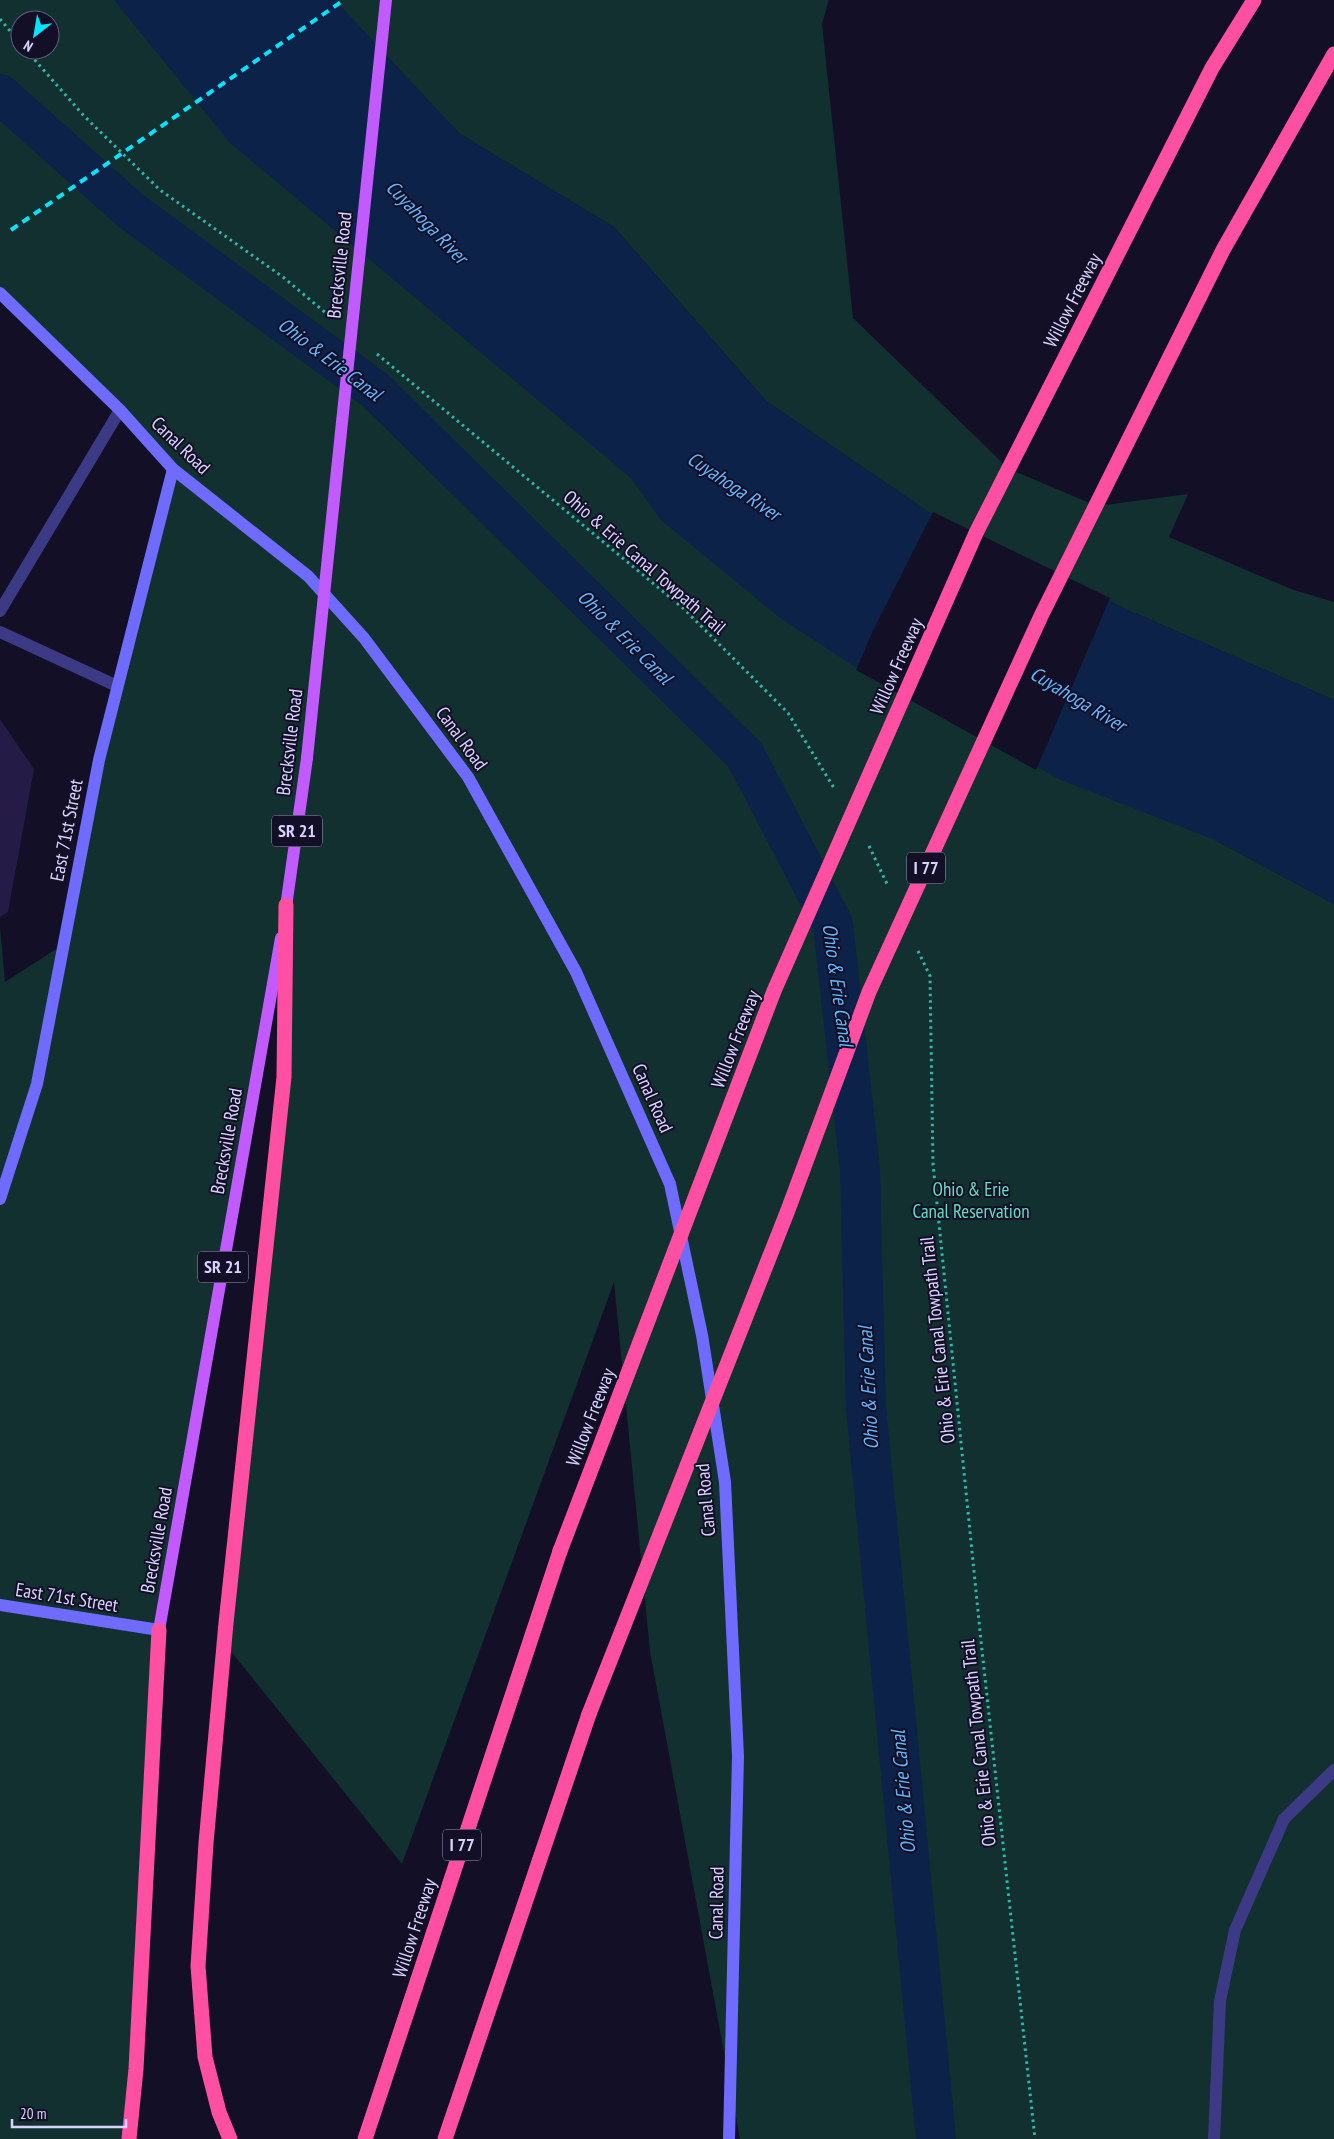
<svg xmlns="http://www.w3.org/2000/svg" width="1334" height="2139" viewBox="0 0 1334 2139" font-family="'PT Sans Narrow',sans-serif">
<rect width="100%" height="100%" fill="#130f26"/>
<!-- green -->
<path fill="#12302f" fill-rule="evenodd" d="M0,0H140L933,515L766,401L614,227L460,134L328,0H829L822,24L853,318L1009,469L1097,506L1188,494L1169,537L1291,589L1334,602V700L1135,613L1215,840L1334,904V2139H740L650,1651L614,1282L402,1864L225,1644L284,1077L286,910L159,1630L129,2139H0V927L5,982L64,944L99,760L173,469L0,293ZM20,20H50V50H20Z"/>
<!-- water -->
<path fill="#0c2248" d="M114,0H335L460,134L614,227L766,401L933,515L1135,613L1334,700V904L1215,840L1061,780L871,677L780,618L661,520L631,478L230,143Z"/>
<!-- pier -->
<path fill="#130f26" d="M933,512L1110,598L1036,770L856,670L873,631Z"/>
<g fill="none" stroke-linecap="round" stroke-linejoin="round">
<!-- canal -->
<path stroke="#0c2248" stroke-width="40" d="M0,94L131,211L375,390L745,755L833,924L860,1170L866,1408L936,2139"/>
</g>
<!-- building -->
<path fill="#241b47" d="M0,719L34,769L8,912L0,917Z"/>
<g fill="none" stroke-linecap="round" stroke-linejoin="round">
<!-- path -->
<path stroke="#2fb8b0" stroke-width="3" stroke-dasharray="2.5 4" stroke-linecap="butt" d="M0,19L20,43
M26,50L84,116L160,190L283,277L327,314
M377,354L684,609L788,713L834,788
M869,846L888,886
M918,951L930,976L933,1164L981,1641L1035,2139"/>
<!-- lane -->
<path stroke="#3d3a85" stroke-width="12" d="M0,611L120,410
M0,632L117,686
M1214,2139L1220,2001L1235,1930L1284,1819L1334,1770"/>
<!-- secondary -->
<path stroke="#6f6bff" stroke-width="12" d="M0,293L120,410L173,469L308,576L364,638L468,777L576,972L670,1184L702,1335L725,1482L738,1756L729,2139
M0,1199L37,1084L99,760L173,469
M0,1605L159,1630"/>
<!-- primary -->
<path stroke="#c25bff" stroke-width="12" d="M285,914L307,758
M159,1630L281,938"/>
<!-- highway -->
<path stroke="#ff4fa3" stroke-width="15" d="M129,2139L136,2069L159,1630
M230,2139L219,2112L205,2057L198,1966L206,1843L226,1623L284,1077L286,905
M365,2139L560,1551
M445,2139L589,1714"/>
<!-- rail -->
<path stroke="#00e5ff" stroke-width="4" stroke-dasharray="8 6" stroke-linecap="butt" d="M11,230L344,0"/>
<!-- primary-bridge -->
<path stroke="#c25bff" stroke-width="12" d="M307,758L386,0"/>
<!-- highway-bridge -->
<path stroke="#ff4fa3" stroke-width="15" d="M560,1551L774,991L976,533L1212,68L1254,0
M589,1714L788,1210L869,992L1041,616L1223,250L1334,54"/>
</g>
<g text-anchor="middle" stroke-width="4" stroke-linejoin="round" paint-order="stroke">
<!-- shield labels -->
<g fill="#130f26" stroke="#9e99be" stroke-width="1">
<rect x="272" y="815.5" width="50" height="31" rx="4"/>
<rect x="907" y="852.5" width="38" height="31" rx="4"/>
<rect x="198" y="1251.5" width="50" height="31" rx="4"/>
<rect x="443" y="1829.5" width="38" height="31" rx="4"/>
</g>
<g font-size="18" font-weight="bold" fill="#d9d4ff">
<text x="297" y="837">SR 21</text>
<text x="926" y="874">I 77</text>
<text x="223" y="1273">SR 21</text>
<text x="462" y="1851">I 77</text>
</g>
<!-- street labels -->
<g font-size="19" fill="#d9d4ff" stroke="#130f26">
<text transform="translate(339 265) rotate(-84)" y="7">Brecksville Road</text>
<text transform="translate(1072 300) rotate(-63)" y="7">Willow Freeway</text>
<text transform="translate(181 445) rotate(44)" y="7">Canal Road</text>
<text transform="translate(645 562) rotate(41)" y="7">Ohio &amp; Erie Canal Towpath Trail</text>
<text transform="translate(896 666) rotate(-66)" y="7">Willow Freeway</text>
<text transform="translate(462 738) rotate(54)" y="7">Canal Road</text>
<text transform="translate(289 742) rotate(-83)" y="7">Brecksville Road</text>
<text transform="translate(66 830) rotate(-79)" y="7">East 71st Street</text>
<text transform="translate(735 1039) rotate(-69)" y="7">Willow Freeway</text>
<text transform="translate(653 1098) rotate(66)" y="7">Canal Road</text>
<text transform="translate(226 1141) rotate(-80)" y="7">Brecksville Road</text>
<text transform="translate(937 1340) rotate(-96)" y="7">Ohio &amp; Erie Canal Towpath Trail</text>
<text transform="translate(590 1417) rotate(-69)" y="7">Willow Freeway</text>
<text transform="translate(705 1500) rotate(-95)" y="7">Canal Road</text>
<text transform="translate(156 1540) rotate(-80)" y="7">Brecksville Road</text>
<text transform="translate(67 1597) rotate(9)" y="7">East 71st Street</text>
<text transform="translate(978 1743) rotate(-96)" y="7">Ohio &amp; Erie Canal Towpath Trail</text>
<text transform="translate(716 1903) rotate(-89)" y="7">Canal Road</text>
<text transform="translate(414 1928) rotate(-72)" y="7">Willow Freeway</text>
</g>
<!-- park labels -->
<g font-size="19" fill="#5fe0c0" stroke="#130f26">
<text x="971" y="1196">Ohio &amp; Erie<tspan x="971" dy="22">Canal Reservation</tspan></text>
</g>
<!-- water labels -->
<g font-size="20" font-style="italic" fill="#62b6ff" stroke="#130f26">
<text transform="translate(427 222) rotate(46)" y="7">Cuyahoga River</text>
<text transform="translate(330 359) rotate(37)" y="7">Ohio &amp; Erie Canal</text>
<text transform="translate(734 486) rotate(34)" y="7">Cuyahoga River</text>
<text transform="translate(625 637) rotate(45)" y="7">Ohio &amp; Erie Canal</text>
<text transform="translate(1078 699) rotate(31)" y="7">Cuyahoga River</text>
<text transform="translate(838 985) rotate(82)" y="7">Ohio &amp; Erie Canal</text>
<text transform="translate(868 1388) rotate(-93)" y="7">Ohio &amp; Erie Canal</text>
<text transform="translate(903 1792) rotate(-95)" y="7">Ohio &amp; Erie Canal</text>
</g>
</g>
<!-- north arrow -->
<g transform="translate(35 35) rotate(211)"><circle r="24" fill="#130f26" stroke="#625e7d"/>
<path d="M0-4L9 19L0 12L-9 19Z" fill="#00e5ff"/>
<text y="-8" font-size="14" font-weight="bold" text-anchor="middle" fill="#d9d4ff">N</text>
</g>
<!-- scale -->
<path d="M12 2119v8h114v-8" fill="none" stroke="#d9d4ff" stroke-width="2.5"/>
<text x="20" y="2119" font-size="15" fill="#d9d4ff" stroke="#130f26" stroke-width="4" paint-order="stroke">20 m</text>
</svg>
